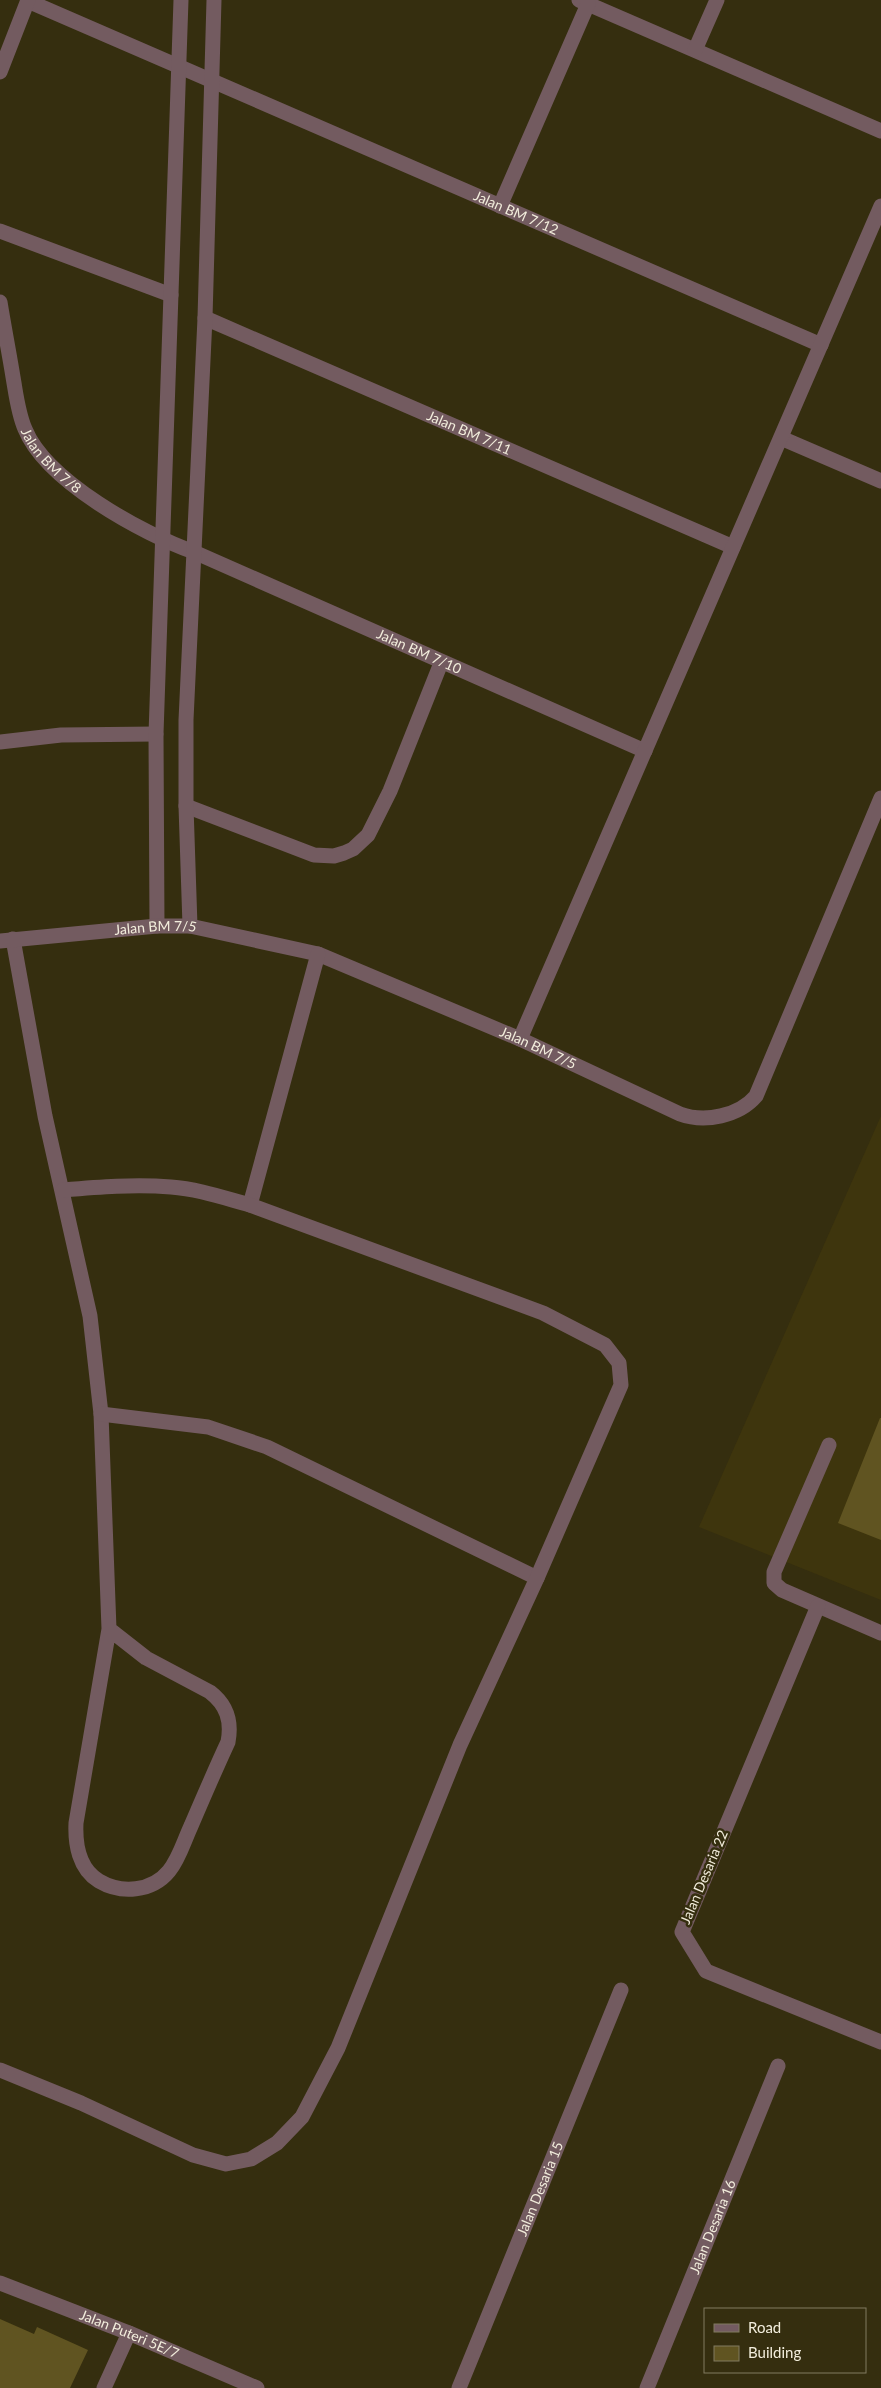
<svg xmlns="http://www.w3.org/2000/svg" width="881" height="2388" viewBox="0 0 881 2388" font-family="Lato,sans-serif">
<rect width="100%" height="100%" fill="#352e0f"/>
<!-- built -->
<path fill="#3e350d" d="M881,1116V1600L699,1527Z"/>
<!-- building -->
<path fill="#605421" d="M880,1418H881V1540L838,1523Z
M0,2319L34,2334L37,2327L88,2350L70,2388H0Z"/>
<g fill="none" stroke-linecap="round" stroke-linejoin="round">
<!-- minor -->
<g stroke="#735b60" stroke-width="15">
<path d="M579,0L881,131"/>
<path id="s1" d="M28,1L821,345"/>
<path d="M695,50L717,0"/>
<path d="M0,72L28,0"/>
<path d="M500,206L588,4"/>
<path d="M0,231L171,295"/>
<path id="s2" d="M0,302C4,327 9,352 13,377C16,394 18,413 25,429C46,481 143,534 194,552L645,751"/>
<path id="s3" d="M205,318L733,547"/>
<path d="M781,438L881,481"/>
<path d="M0,742L61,735L156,734"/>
<path d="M186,806L314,855L334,856L344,853L353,849L368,835L390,791L441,663"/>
<path d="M157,926L156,734L181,0"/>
<path d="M190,926L186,806V720L205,318L214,0"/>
<path d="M13,939L45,1116L90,1316L101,1414L109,1629L76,1823C75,1844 79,1869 99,1881C121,1894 152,1892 169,1871C179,1859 184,1841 191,1826C203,1798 215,1770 228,1742C232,1721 227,1705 210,1692L146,1658L109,1629"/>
<path id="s4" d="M0,941L157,926H190L318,954L520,1039L680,1114C705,1123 739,1116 756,1096L881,798"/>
<path d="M520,1039L881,206"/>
<path d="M250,1205L318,954"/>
<path d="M101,1414L208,1427L267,1447L537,1578"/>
<path d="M829,1445L774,1572V1583L782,1590L881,1633"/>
<path d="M818,1606L682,1932L706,1971L881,2042"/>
<path d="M0,2070L81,2103L193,2155L226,2164L251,2159L277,2143L302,2117L338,2048L460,1745L537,1578L621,1385L619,1363L605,1345L543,1313L250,1205C224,1198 198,1189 171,1187C135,1184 98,1187 63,1190"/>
<path id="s5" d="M0,2283L129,2333L257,2388"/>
<path d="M104,2388L129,2333"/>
<path id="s6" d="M459,2388L621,1990"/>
<path id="s7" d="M647,2388L778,2066"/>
</g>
</g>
<g text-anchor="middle" stroke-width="5" stroke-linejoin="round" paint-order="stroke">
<!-- street labels -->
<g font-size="14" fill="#f2eddc" stroke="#352e0f">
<text dy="5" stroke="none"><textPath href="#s1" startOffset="532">Jalan BM 7/12</textPath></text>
<text dy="5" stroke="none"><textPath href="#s3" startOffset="288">Jalan BM 7/11</textPath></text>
<text dy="5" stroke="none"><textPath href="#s2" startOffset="171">Jalan BM 7/8</textPath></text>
<text dy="5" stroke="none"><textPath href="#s2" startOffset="589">Jalan BM 7/10</textPath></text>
<text dy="5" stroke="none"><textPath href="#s4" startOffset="156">Jalan BM 7/5</textPath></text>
<text dy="5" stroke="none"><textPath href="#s4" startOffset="561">Jalan BM 7/5</textPath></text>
<text transform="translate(704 1877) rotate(-67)" y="5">Jalan Desaria 22</text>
<text dy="5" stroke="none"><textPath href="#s6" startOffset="215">Jalan Desaria 15</textPath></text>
<text dy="5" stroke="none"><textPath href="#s7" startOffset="174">Jalan Desaria 16</textPath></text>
<text dy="5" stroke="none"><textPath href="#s5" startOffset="139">Jalan Puteri 5E/7</textPath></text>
</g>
</g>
<!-- legend -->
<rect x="704" y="2308" width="162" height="65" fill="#352e0f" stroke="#817a61"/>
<rect x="714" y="2324" width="25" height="8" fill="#735b60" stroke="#817a61"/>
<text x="748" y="2333" font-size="15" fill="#f2eddc">Road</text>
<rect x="714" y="2346" width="25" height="15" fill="#605421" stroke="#817a61"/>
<text x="748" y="2358" font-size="15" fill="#f2eddc">Building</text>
</svg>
